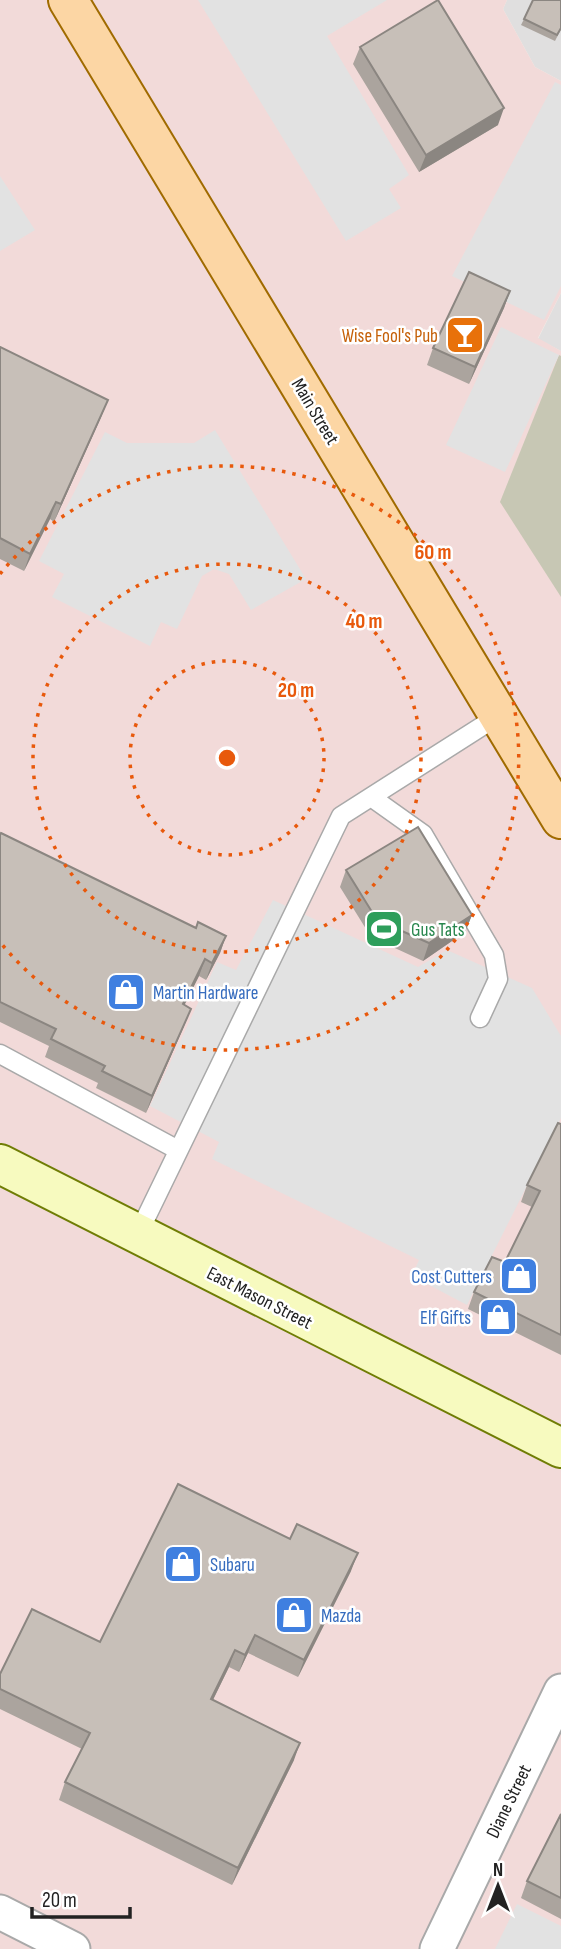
<svg xmlns="http://www.w3.org/2000/svg" width="561" height="1949" viewBox="0 0 561 1949" font-family="'Sofia Sans Condensed',sans-serif">
<rect width="100%" height="100%" fill="#f2efe9"/>
<!-- residential -->
<path fill="#e0dfdf" d="M507,0H561V81L535,67L503,9Z
M561,293V351L538,339Z"/>
<!-- commercial -->
<path fill="#f2dad9" d="M0,0H507L503,9L535,67L561,81V293L538,338L561,351V1949H0Z"/>
<!-- construction -->
<path fill="#c7c7b4" d="M559,355L561,356V597L500,502Z"/>
<!-- parking -->
<path fill="#e2e2e2" d="M198,0H387L327,36L409,175L389,189L401,208L346,241Z
M555,82L561,85V286L544,320L452,276Z
M0,176L35,230L0,251Z
M501,327L559,355L505,472L446,445Z
M215,430L306,579L251,610L229,574L214,569L202,576L177,629L161,622L150,646L52,597L64,574L39,561L105,432L127,443H194Z
M273,900L418,967L447,950L532,988L561,1036V1118L467,1305L412,1276L419,1260L212,1159L219,1142L150,1106L217,962L236,970Z
M517,1904L561,1926V1949H495Z"/>
<g fill="none" stroke-linecap="round" stroke-linejoin="round">
<defs>
<path id="service" d="M371,797L423,834L494,955L498,979L480,1018
M0,1054L178,1150
M138,1234L341,816L498,716"/>
<path id="minor" d="M0,1912L73,1949
M437,1949L561,1691"/>
<path id="secondary" d="M0,1164L561,1448"/>
<path id="primary" d="M68,0L561,819"/>
</defs>
<!-- service casing -->
<use href="#service" stroke="#a9a9a9" stroke-width="21"/>
<!-- minor casing -->
<use href="#minor" stroke="#a9a9a9" stroke-width="37"/>
<!-- secondary casing -->
<use href="#secondary" stroke="#707d05" stroke-width="42"/>
<!-- primary casing -->
<use href="#primary" stroke="#a06b00" stroke-width="42"/>
<!-- service -->
<use href="#service" stroke="#fff" stroke-width="18"/>
<!-- minor -->
<use href="#minor" stroke="#fff" stroke-width="33"/>
<!-- secondary -->
<use href="#secondary" stroke="#f7fabf" stroke-width="38"/>
<!-- primary -->
<use href="#primary" stroke="#fcd6a4" stroke-width="38"/>
</g>
<!-- wall -->
<path fill="#aba49e" d="M524,19L561,29L555,41L521,25Z
M360,47L498,125L419,172L353,64Z
M510,291L504,308L469,384L427,365L433,348Z
M0,347L108,400L101,417L54,522L50,519L24,571L0,559Z
M0,835L196,928L226,936L220,953L206,980L199,976L184,1005L191,1009L184,1026L146,1113L96,1088L98,1083L45,1057L49,1046L0,1022Z
M346,870L472,915L465,932L423,961L371,937L340,887Z
M561,1124V1355L468,1309L474,1292L505,1262L532,1207L521,1202L527,1185Z
M351,1571L298,1677L248,1653L239,1672L229,1667L213,1700L294,1760L232,1885L59,1800L65,1782L82,1749L0,1709V1674L100,1642Z
M561,1814V1919L521,1898L527,1881Z"/>
<!-- shaded-wall -->
<path fill="#8b8681" d="M504,108L498,125L419,172L426,155Z
M510,291L504,308L469,384L475,367Z
M108,400L101,417L54,522L61,504Z
M56,502L50,519L24,571L30,554Z
M472,915L465,932L423,961L429,943Z
M226,936L220,953L206,980L212,963Z
M205,959L199,976L176,1022L183,1004Z
M191,1009L184,1026L146,1113L152,1096Z
M358,1553L351,1571L298,1677L304,1660Z
M255,1635L248,1653L239,1672L245,1655Z
M235,1650L229,1667L205,1716L211,1699Z
M300,1743L294,1760L232,1885L238,1868Z"/>
<!-- building -->
<path fill="#c7bfb8" stroke="#8b8681" stroke-width="2" d="M438,0L504,108L426,155L360,47Z
M533,0H561V28L557,35L524,19Z
M469,272L510,291L475,367L433,348Z
M0,347L108,400L61,504L56,502L30,554L0,538Z
M418,827L472,915L429,943L377,920L346,870Z
M1,833L196,928L198,922L226,936L212,963L205,959L183,1004L191,1009L152,1096L102,1071L105,1066L51,1039L56,1029L0,1002V835Z
M558,1123L561,1124V1335L474,1292L492,1257L505,1262L540,1191L527,1185Z
M178,1484L290,1539L297,1524L358,1553L304,1660L255,1635L245,1655L235,1650L211,1699L300,1743L238,1868L65,1782L90,1733L0,1689V1674L32,1609L100,1642Z
M561,1814V1898L527,1881Z"/>
<!-- distance rings -->
<g fill="none" stroke="#e8590c" stroke-width="3.5" stroke-dasharray="3.5 7">
<circle cx="227" cy="758" r="97"/>
<circle cx="227" cy="758" r="194"/>
<path d="M0 574A292 292 0 1 1 0 942"/>
</g>
<!-- icons -->
<defs>
<symbol id="bar-square" viewBox="-11 -11 22 22"><rect x="-9" y="-9" width="18" height="18" rx="4" fill="#e8710a" stroke="#fff"/><path d="M-6-5H6L.8 .8V4.5H3.5V6h-7V4.5H-.8V.8Z" fill="#fff"/></symbol>
<symbol id="stadium-square" viewBox="-11 -11 22 22"><rect x="-9" y="-9" width="18" height="18" rx="4" fill="#2e9e5b" stroke="#fff"/><path d="M0-5a6.5 5 0 1 0 0 10a6.5 5 0 1 0 0-10ZM-3.5-1.8h7v3.6h-7Z" fill="#fff"/></symbol>
<symbol id="shop-square" viewBox="-11 -11 22 22"><rect x="-9" y="-9" width="18" height="18" rx="4" fill="#3f7fe0" stroke="#fff"/><path d="M-5-2.5h2.3a2.7 3.5 0 0 1 5.4 0H5L5.5 6h-11ZM-1.5-2.5h3a1.5 2.3 0 0 0-3 0Z" fill="#fff"/></symbol>
</defs>
<g fill-rule="evenodd">
<use href="#bar-square" x="443" y="313" width="44" height="44"/>
<use href="#stadium-square" x="362" y="907" width="44" height="44"/>
<use href="#shop-square" x="104" y="970" width="44" height="44"/>
<use href="#shop-square" x="497" y="1254" width="44" height="44"/>
<use href="#shop-square" x="476" y="1295" width="44" height="44"/>
<use href="#shop-square" x="161" y="1542" width="44" height="44"/>
<use href="#shop-square" x="272" y="1593" width="44" height="44"/>
</g>
<g text-anchor="middle" stroke-width="5" stroke-linejoin="round" paint-order="stroke">
<!-- food labels -->
<g font-size="19" fill="#c56008" stroke="#fff" text-anchor="end">
<text x="438" y="342">Wise Fool's Pub</text>
</g>
<!-- street labels -->
<g font-size="19" fill="#222" stroke="#fff">
<text transform="translate(316 411) rotate(59)" y="7">Main Street</text>
<text transform="translate(260 1297) rotate(27)" y="7">East Mason Street</text>
<text transform="translate(508 1801) rotate(-64)" y="7">Diane Street</text>
</g>
<!-- leisure labels -->
<g font-size="19" fill="#27864d" stroke="#fff" text-anchor="start">
<text x="411" y="936">Gus Tats</text>
</g>
<!-- shop labels -->
<g font-size="19" fill="#366cbe" stroke="#fff" text-anchor="start">
<text x="153" y="999">Martin Hardware</text>
<text x="492" y="1283" text-anchor="end">Cost Cutters</text>
<text x="471" y="1324" text-anchor="end">Elf Gifts</text>
<text x="210" y="1571">Subaru</text>
<text x="321" y="1622">Mazda</text>
</g>
</g>
<circle cx="227" cy="758" r="10" fill="#e8590c" stroke="#fff" stroke-width="3.5"/>
<g font-size="21" text-anchor="middle" font-weight="bold" fill="#e8590c" stroke="#fff" stroke-width="5" stroke-linejoin="round" paint-order="stroke">
<text x="433" y="559">60 m</text>
<text x="364" y="628">40 m</text>
<text x="296" y="697">20 m</text>
</g>
<!-- north arrow -->
<g transform="translate(498 1886)" stroke="#ffffff" stroke-width="5" paint-order="stroke">
<path d="M0-5L12 26L0 18L-12 26Z" fill="#222222"/>
<text y="-10" font-size="19" font-weight="bold" text-anchor="middle" fill="#222222">N</text>
</g>
<!-- scale -->
<path d="M32 1907v10h98v-10" fill="none" stroke="#222222" stroke-width="3.5"/>
<text x="42" y="1907" font-size="21" fill="#222222" stroke="#ffffff" stroke-width="5" paint-order="stroke">20 m</text>
</svg>
